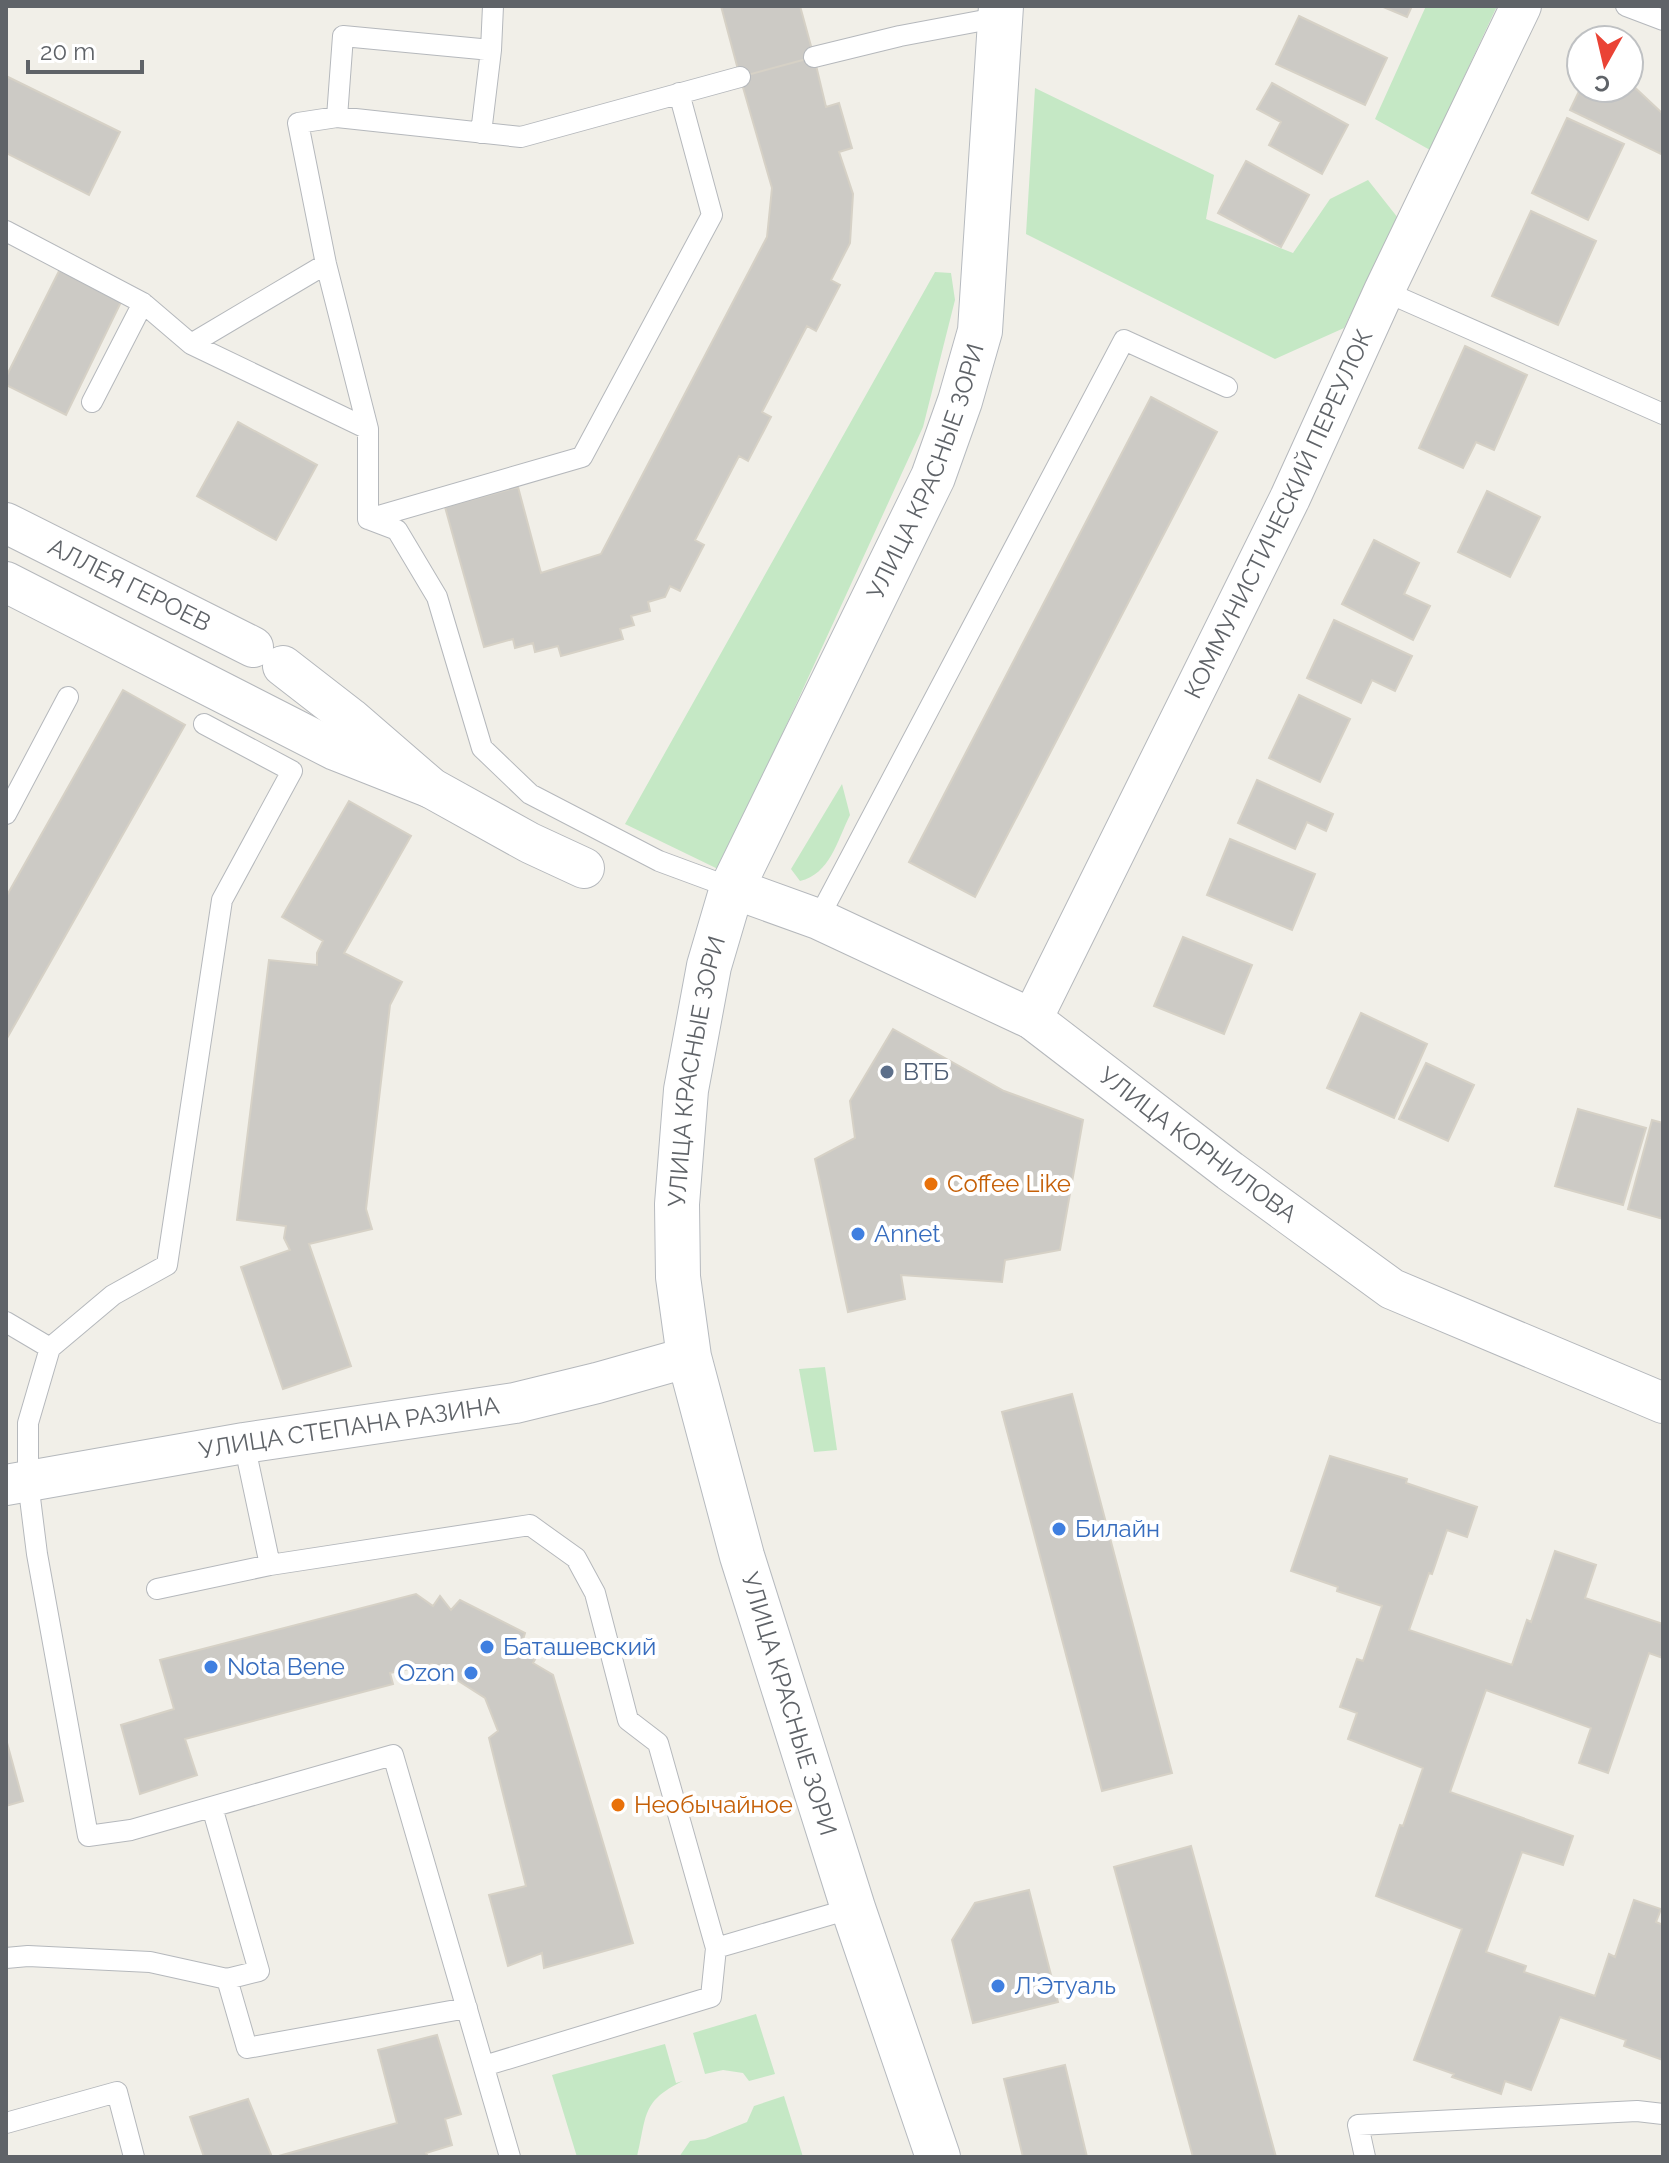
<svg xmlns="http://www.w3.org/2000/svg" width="1669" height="2163" viewBox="0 0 1669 2163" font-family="Raleway,sans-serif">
<rect width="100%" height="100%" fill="#f1efe8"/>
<!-- green -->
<path fill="#c5e8c5" d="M1426,6H1497L1430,150L1375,119Z
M1035,88L1214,175L1206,219L1293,253L1330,199L1368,180L1398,218L1344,328L1275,359L1026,234Z
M935,272L951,273L955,300L923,427L720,870L625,824Z
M842,784L850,815C837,841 830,874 800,881L791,869Z
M825,1367L837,1450L814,1452L799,1369Z
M756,2014L775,2074L749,2081L743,2073L723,2070L705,2074L693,2033Z
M665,2044L676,2083L683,2081C641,2101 647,2116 637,2157H577L552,2075Z
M784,2096L803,2157H679L690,2141L705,2139L747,2122L754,2106Z"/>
<!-- building -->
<path fill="#cccac5" stroke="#d6d1c6" stroke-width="2" d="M721,6H800L814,57L740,77Z
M1381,6H1412L1407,17Z
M1299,16L1387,58L1365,105L1276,64Z
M814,57L826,107L839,103L852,148L839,152L853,194L850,243L831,280L840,285L816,331L807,326L762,412L771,417L748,461L739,456L695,540L704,545L680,591L670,586L665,597L648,602L650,611L631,616L634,625L620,629L623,639L561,656L558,646L535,652L533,643L515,648L513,639L484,647L445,507L518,487L541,573L601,554L767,237L772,188L740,77Z
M6,76L120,132L89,195L6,153Z
M1629,82L1663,114V155L1570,110L1581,87L1629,88Z
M1272,83L1348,125L1322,174L1269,145L1281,122L1257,109Z
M1567,118L1624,144L1588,220L1532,193Z
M1246,161L1309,195L1281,247L1218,213Z
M1531,211L1596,241L1558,325L1492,296Z
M61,267L123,298L66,415L6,385V377Z
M1465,346L1527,375L1494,450L1476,442L1463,468L1419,448Z
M1151,397L1217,432L975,897L909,862Z
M238,422L317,465L276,540L197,496Z
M1487,491L1540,517L1510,577L1458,552Z
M1374,540L1419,563L1404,594L1430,606L1413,640L1342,604Z
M1334,620L1412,656L1395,691L1372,680L1361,703L1307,678Z
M123,690L185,725L6,1040V897Z
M1299,695L1350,719L1320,782L1269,758Z
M1257,780L1333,814L1326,831L1307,822L1295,849L1238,823Z
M349,801L411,836L344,953L402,982L390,1005L366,1209L372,1229L309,1244L351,1366L283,1389L241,1267L290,1250L284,1238L286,1226L237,1220L269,960L317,965V953L323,941L282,917Z
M1230,839L1315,874L1292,930L1207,895Z
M1183,937L1252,965L1224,1034L1154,1006Z
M1361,1013L1427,1044L1394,1118L1327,1088Z
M893,1029L1004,1091L1083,1120L1060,1250L1005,1260L1002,1282L901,1275L905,1299L848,1312L815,1159L855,1138L850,1101Z
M1426,1063L1474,1085L1448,1141L1399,1119Z
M1578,1109L1646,1128L1623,1205L1555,1186Z
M1652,1120L1663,1123V1219L1628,1209Z
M1072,1394L1172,1773L1102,1791L1002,1412Z
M1330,1456L1407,1479L1406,1483L1477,1507L1467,1537L1447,1530L1432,1574L1429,1573L1409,1630L1512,1665L1527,1620L1531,1622L1555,1551L1596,1565L1585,1598L1663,1624V1658L1649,1653L1608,1773L1579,1763L1591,1728L1486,1690L1450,1792L1573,1836L1563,1865L1522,1852L1486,1952L1526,1966L1524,1972L1595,1996L1609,1954L1615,1957L1634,1900L1661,1909L1656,1922L1663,1925V2060L1624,2046L1626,2040L1560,2017L1531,2090L1505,2081L1501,2094L1452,2077L1454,2074L1414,2060L1462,1929L1376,1896L1400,1825L1403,1826L1423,1768L1348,1739L1357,1713L1340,1707L1357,1659L1363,1661L1382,1606L1337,1591L1338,1587L1291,1571Z
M416,1594L433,1606L440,1596L451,1610L460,1600L525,1633L521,1646L539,1652L533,1663L553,1675L633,1943L544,1968L542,1953L508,1966L489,1895L526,1886L489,1738L498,1731L485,1698L432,1664L390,1673L393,1684L185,1739L197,1775L140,1794L121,1725L174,1709L160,1660Z
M6,1739L23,1801L6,1806Z
M1191,1846L1276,2157H1193L1114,1867Z
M1029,1890L1058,2002L973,2023L952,1940L975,1903Z
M437,2035L461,2114L445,2119L452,2145L426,2153L428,2157H275L397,2123L378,2050Z
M1065,2065L1087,2157H1023L1004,2079Z
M248,2099L272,2157H204L190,2117Z"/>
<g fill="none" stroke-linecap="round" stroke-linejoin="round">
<defs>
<path id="lane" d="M1626,6L1663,20
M814,57L900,36L1001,17
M337,117L343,36L491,50
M481,133L491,50L493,6
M6,231L143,303L191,344L368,429
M1384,291L1663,414
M191,344L326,264
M92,402L143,303
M368,519L582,457L712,215L679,93
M204,724L292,771L222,900L167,1265L113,1295L50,1348L28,1423V1482L37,1554L88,1836L131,1830L393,1755L510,2157
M6,814L68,697
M732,888L659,861L530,794L482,748L437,597L397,530L368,519V429L326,264L298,123L337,117L521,137L740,77
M818,919L1124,340L1227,387
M6,1322L50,1348
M244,1443L270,1565
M157,1589L270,1565L530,1525L576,1558L595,1593L628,1720L658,1743L716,1948
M212,1807L259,1971L227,1979L247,2048L467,2008
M6,1958L28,1956L150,1962L227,1979
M484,2066L711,1997L716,1948L853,1908
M6,2123L117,2092L134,2157
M1365,2157L1358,2125L1637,2111L1663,2114"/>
<g id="street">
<path id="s1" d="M6,523L253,647"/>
<path d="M6,582L335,750L431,788"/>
<path d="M283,666L350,718L431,788L530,843L584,868"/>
<path id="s2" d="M732,888L818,919L1032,1019L1230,1171L1392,1289L1663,1403"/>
<path id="s3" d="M1032,1019L1290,498L1384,291L1521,6"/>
<path id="s4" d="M6,1485L244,1443L515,1403L597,1383L689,1357"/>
</g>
<g id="secondary">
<path id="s5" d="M938,2157L853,1908L742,1556L689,1357L678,1277L677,1204L686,1090L709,966L732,888L933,477L960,401L980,331L1001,6"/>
</g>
</defs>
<!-- lane casing -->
<use href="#lane" stroke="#b5b8bc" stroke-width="22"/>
<!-- street casing -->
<use href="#street" stroke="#b5b8bc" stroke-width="42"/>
<!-- secondary casing -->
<use href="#secondary" stroke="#b6babf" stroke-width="46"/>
<!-- lane -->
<use href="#lane" stroke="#fff" stroke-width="20"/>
<!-- street -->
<use href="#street" stroke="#fff" stroke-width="40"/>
<!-- secondary -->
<use href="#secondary" stroke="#fff" stroke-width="44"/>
</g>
<!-- markers -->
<circle fill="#5c6f8a" stroke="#fff" stroke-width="3" cx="887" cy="1072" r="8"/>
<g fill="#e8710a" stroke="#fff" stroke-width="3">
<circle cx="931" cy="1184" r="8"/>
<circle cx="618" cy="1805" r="8"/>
</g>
<g fill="#3f7fe0" stroke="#fff" stroke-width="3">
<circle cx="858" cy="1234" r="8"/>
<circle cx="1059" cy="1529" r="8"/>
<circle cx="487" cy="1647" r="8"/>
<circle cx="211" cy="1667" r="8"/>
<circle cx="471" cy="1673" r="8"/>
<circle cx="998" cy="1986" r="8"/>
</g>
<g text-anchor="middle" stroke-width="8" stroke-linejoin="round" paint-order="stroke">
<!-- street labels -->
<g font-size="24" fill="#5f6368" stroke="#fff">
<text dy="8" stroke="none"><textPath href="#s5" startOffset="1774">УЛИЦА КРАСНЫЕ ЗОРИ</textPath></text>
<text dy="8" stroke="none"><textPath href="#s3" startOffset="562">КОММУНИСТИЧЕСКИЙ ПЕРЕУЛОК</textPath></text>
<text dy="8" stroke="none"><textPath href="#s1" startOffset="138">АЛЛЕЯ ГЕРОЕВ</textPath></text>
<text dy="8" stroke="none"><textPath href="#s5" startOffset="1126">УЛИЦА КРАСНЫЕ ЗОРИ</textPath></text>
<text dy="8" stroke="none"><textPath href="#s2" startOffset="536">УЛИЦА КОРНИЛОВА</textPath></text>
<text dy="8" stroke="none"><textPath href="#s4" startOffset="348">УЛИЦА СТЕПАНА РАЗИНА</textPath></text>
<text transform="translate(789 1704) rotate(73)" y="8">УЛИЦА КРАСНЫЕ ЗОРИ</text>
</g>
<!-- service labels -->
<g font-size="24" fill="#4e5e75" stroke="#fff" text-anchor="start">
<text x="903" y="1080">ВТБ</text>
</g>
<!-- food labels -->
<g font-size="24" fill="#c56008" stroke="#fff" text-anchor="start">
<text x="947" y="1192">Coffee Like</text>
<text x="634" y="1813">Необычайное</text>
</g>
<!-- shop labels -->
<g font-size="24" fill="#366cbe" stroke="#fff" text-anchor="start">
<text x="874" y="1242">Annet</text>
<text x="1075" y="1537">Билайн</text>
<text x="503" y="1655">Баташевский</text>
<text x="227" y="1675">Nota Bene</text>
<text x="455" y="1681" text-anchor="end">Ozon</text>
<text x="1014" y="1994">Л'Этуаль</text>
</g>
</g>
<!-- border -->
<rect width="1669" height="2163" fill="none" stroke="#5f6368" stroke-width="16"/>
<!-- north arrow -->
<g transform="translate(1605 64) rotate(188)"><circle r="38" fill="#ffffff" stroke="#bfc1c3" stroke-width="2"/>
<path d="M0-6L14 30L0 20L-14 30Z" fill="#ea4335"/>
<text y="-12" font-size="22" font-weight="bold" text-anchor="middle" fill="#5f6368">С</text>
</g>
<!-- scale -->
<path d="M28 60v12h114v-12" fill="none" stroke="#5f6368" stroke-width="4"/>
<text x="40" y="60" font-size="24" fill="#5f6368" stroke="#ffffff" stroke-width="6" paint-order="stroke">20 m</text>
</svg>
